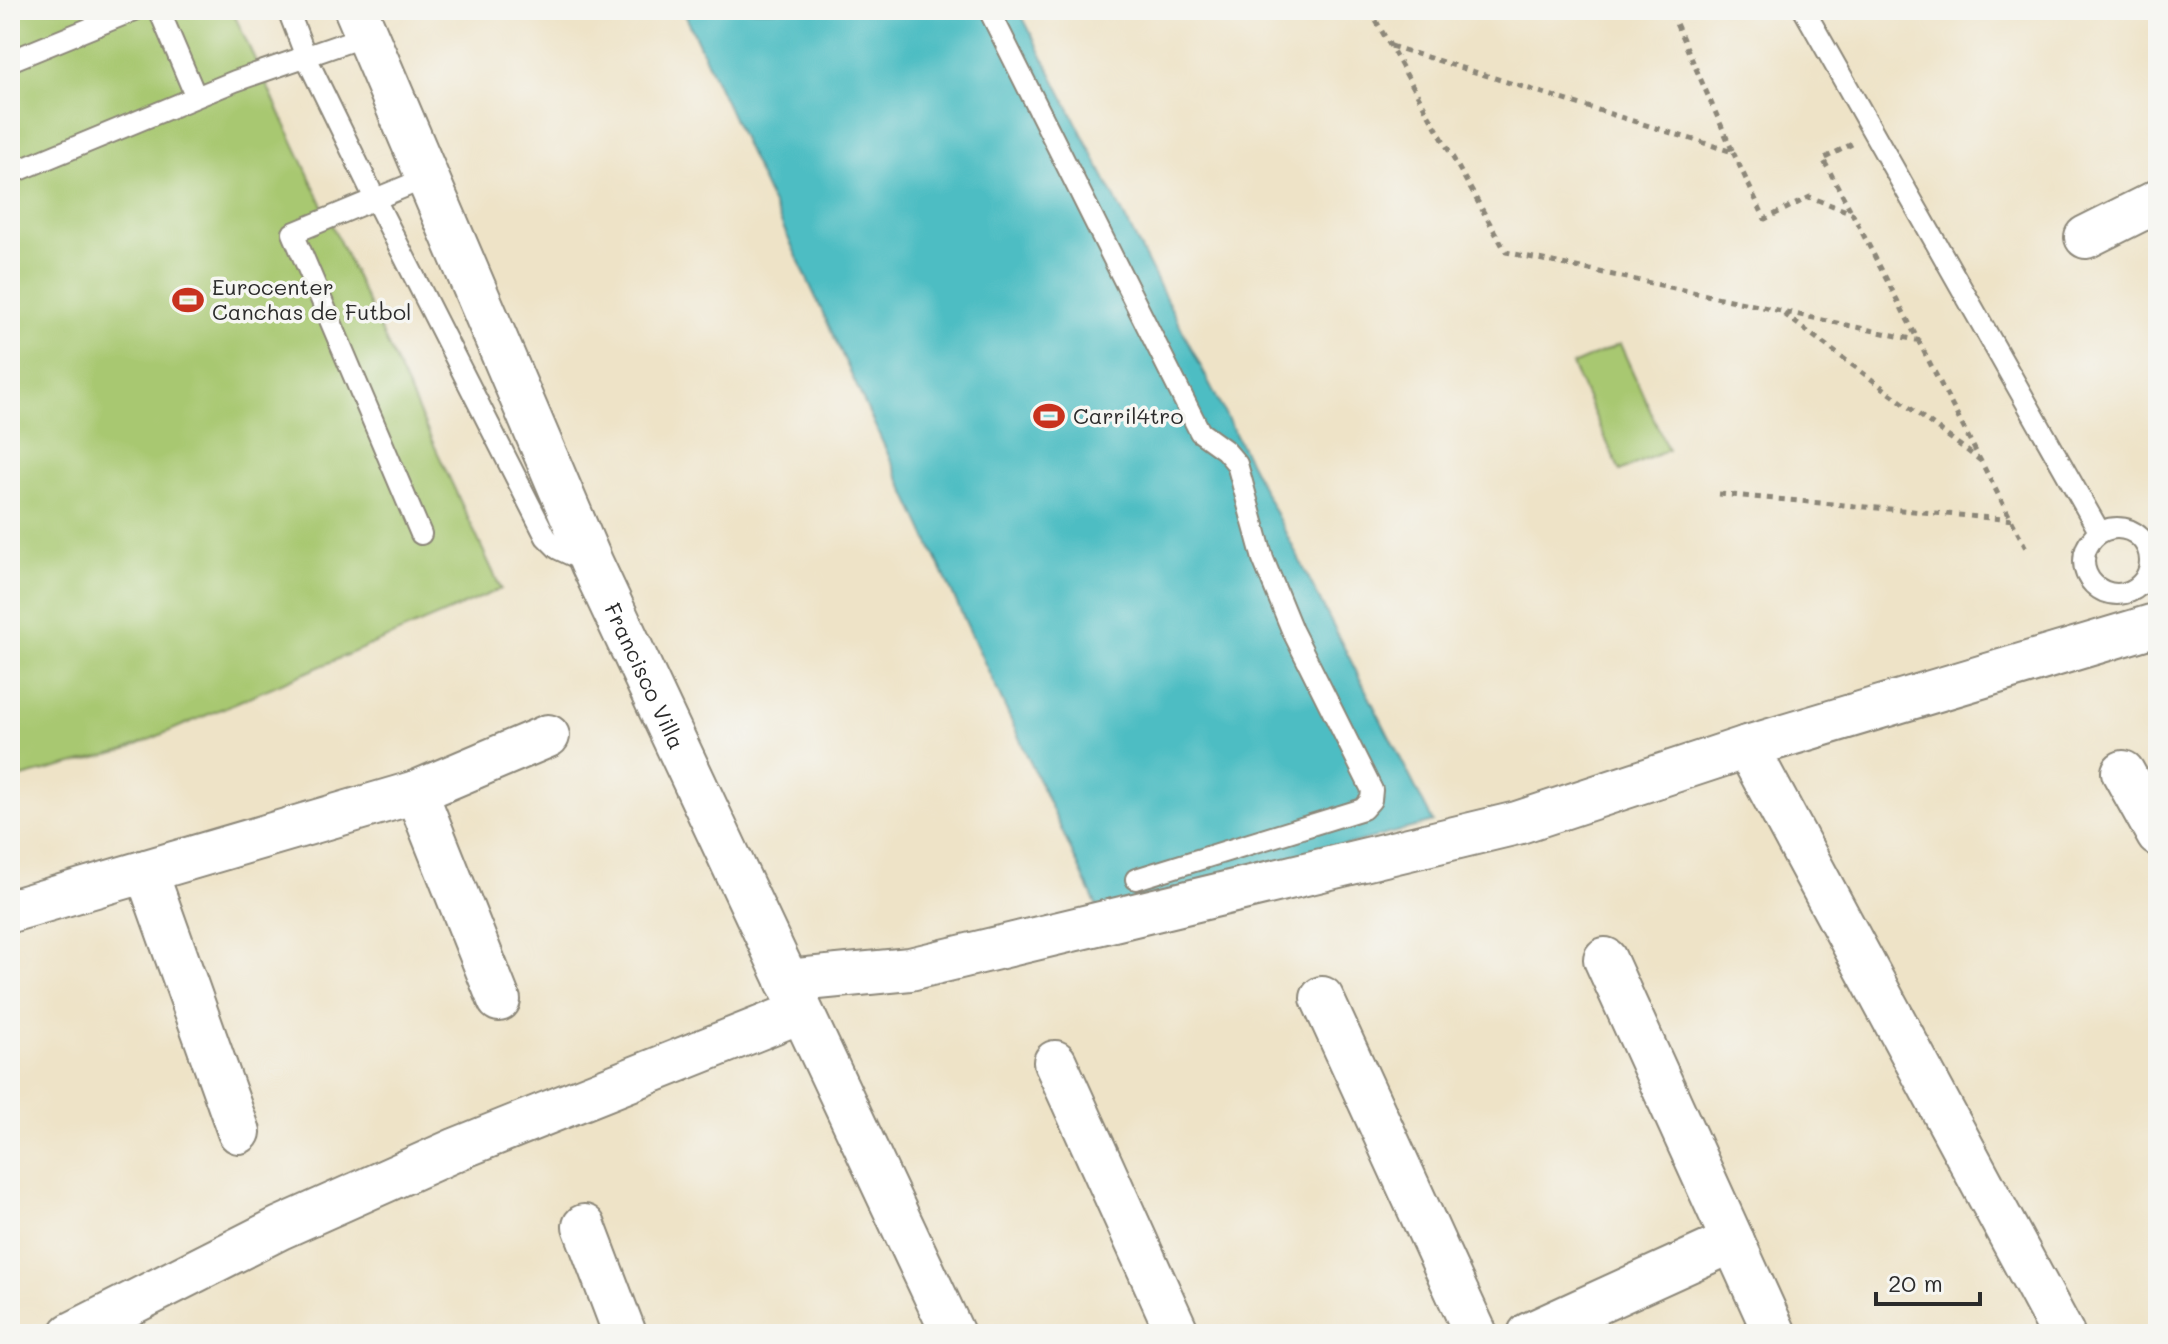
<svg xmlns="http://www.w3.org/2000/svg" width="2168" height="1344" viewBox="0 0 2168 1344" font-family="Mali,sans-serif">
<rect width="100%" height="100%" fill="#f6f6f2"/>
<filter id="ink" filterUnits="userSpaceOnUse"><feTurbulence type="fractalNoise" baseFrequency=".0125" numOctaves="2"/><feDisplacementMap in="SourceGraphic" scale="16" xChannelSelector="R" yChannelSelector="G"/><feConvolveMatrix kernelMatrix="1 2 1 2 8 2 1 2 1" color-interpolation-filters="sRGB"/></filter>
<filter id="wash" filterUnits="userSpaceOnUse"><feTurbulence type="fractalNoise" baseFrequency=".006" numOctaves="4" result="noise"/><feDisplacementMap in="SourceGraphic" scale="32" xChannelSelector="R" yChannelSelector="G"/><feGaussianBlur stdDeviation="1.8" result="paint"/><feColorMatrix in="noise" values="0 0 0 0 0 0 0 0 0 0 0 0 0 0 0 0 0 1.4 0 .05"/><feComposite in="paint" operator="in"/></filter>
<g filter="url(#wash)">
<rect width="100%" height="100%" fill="#eee3c7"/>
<!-- green -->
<path fill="#a8c871" stroke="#6a7a4e" stroke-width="2" d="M10,10H232L501,589L123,751L10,780Z
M1620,344L1668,450L1620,471L1572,365Z"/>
<!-- water -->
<path fill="#4ebdc3" stroke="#3c7477" stroke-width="2" d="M683,10H1019L1433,822L1099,911Z"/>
</g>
<g filter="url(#ink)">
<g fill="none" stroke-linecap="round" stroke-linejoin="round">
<defs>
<path id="lane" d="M159,10L196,97
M288,10L306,57L376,201L546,537L558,549L588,563
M989,10L1200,432L1225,450L1237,464L1263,559L1292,630L1372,790L1371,800L1363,809L1136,879
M1804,10L2099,531
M10,61L135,10
M10,174L235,81L365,36
M2084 561a33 33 0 1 1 66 0a33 33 0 1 1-66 0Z
M421,534L293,233L426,178"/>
<g id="street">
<path id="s1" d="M356,10L592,564L953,1334"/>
<path d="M2086,237L2158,201"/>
<path d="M1747,747L2063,1334"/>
<path d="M2123,772L2158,835"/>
<path d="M416,792L499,1000"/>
<path d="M146,871L239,1132"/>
<path d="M10,911L416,792L548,736"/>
<path d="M1605,959L1775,1334"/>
<path d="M787,981L910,969L1517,823L1747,747L2158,624"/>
<path d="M1322,998L1476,1334"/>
<path d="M1055,1062L1178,1334"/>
<path d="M584,1226L625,1334"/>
<path d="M71,1334L280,1228L457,1149L800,1012"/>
<path d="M1529,1334L1733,1241"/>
</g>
</defs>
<!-- lane casing -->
<use href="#lane" stroke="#8c8779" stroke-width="24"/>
<!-- street casing -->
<use href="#street" stroke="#8c8779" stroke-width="46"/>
<!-- path -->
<path stroke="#8c8779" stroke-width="5" stroke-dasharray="6 6" stroke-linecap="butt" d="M1370,10L1506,252L1921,341
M1391,46L1733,152L1670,10
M1852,144L1823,159L1852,213
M1733,152L1765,219L1810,197L1852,213L2028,552
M1784,314L1981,461
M1719,494L2014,520"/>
<!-- lane -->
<use href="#lane" stroke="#fff" stroke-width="20"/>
<!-- street -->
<use href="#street" stroke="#fff" stroke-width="42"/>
</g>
</g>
<!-- icons -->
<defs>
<symbol id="stadium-bare" viewBox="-9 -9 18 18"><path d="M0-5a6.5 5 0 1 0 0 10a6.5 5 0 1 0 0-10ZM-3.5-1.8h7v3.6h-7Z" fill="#c8321e" stroke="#f6f6f2" stroke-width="2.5" paint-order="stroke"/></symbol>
</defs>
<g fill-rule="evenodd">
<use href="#stadium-bare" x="166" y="278" width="44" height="44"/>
<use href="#stadium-bare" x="1027" y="394" width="44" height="44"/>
</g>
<g text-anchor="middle" stroke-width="7" stroke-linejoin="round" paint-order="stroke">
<!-- poi labels -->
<g font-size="22" fill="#2b2b2b" stroke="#f6f6f2" text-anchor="start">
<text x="212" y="295">Eurocenter<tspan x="212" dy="25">Canchas de Futbol</tspan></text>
<text x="1073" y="424">Carril4tro</text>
</g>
<!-- street labels -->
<g font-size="22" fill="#2b2b2b" stroke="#f6f6f2">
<text dy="8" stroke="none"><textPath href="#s1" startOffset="726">Francisco Villa</textPath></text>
</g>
</g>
<!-- margin -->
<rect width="2168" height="1344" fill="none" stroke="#f6f6f2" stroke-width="40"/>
<!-- scale -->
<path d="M1876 1292v12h104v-12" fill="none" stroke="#2b2b2b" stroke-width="4"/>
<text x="1888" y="1292" font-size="24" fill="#2b2b2b" stroke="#f6f6f2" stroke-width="6" paint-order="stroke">20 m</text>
</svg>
